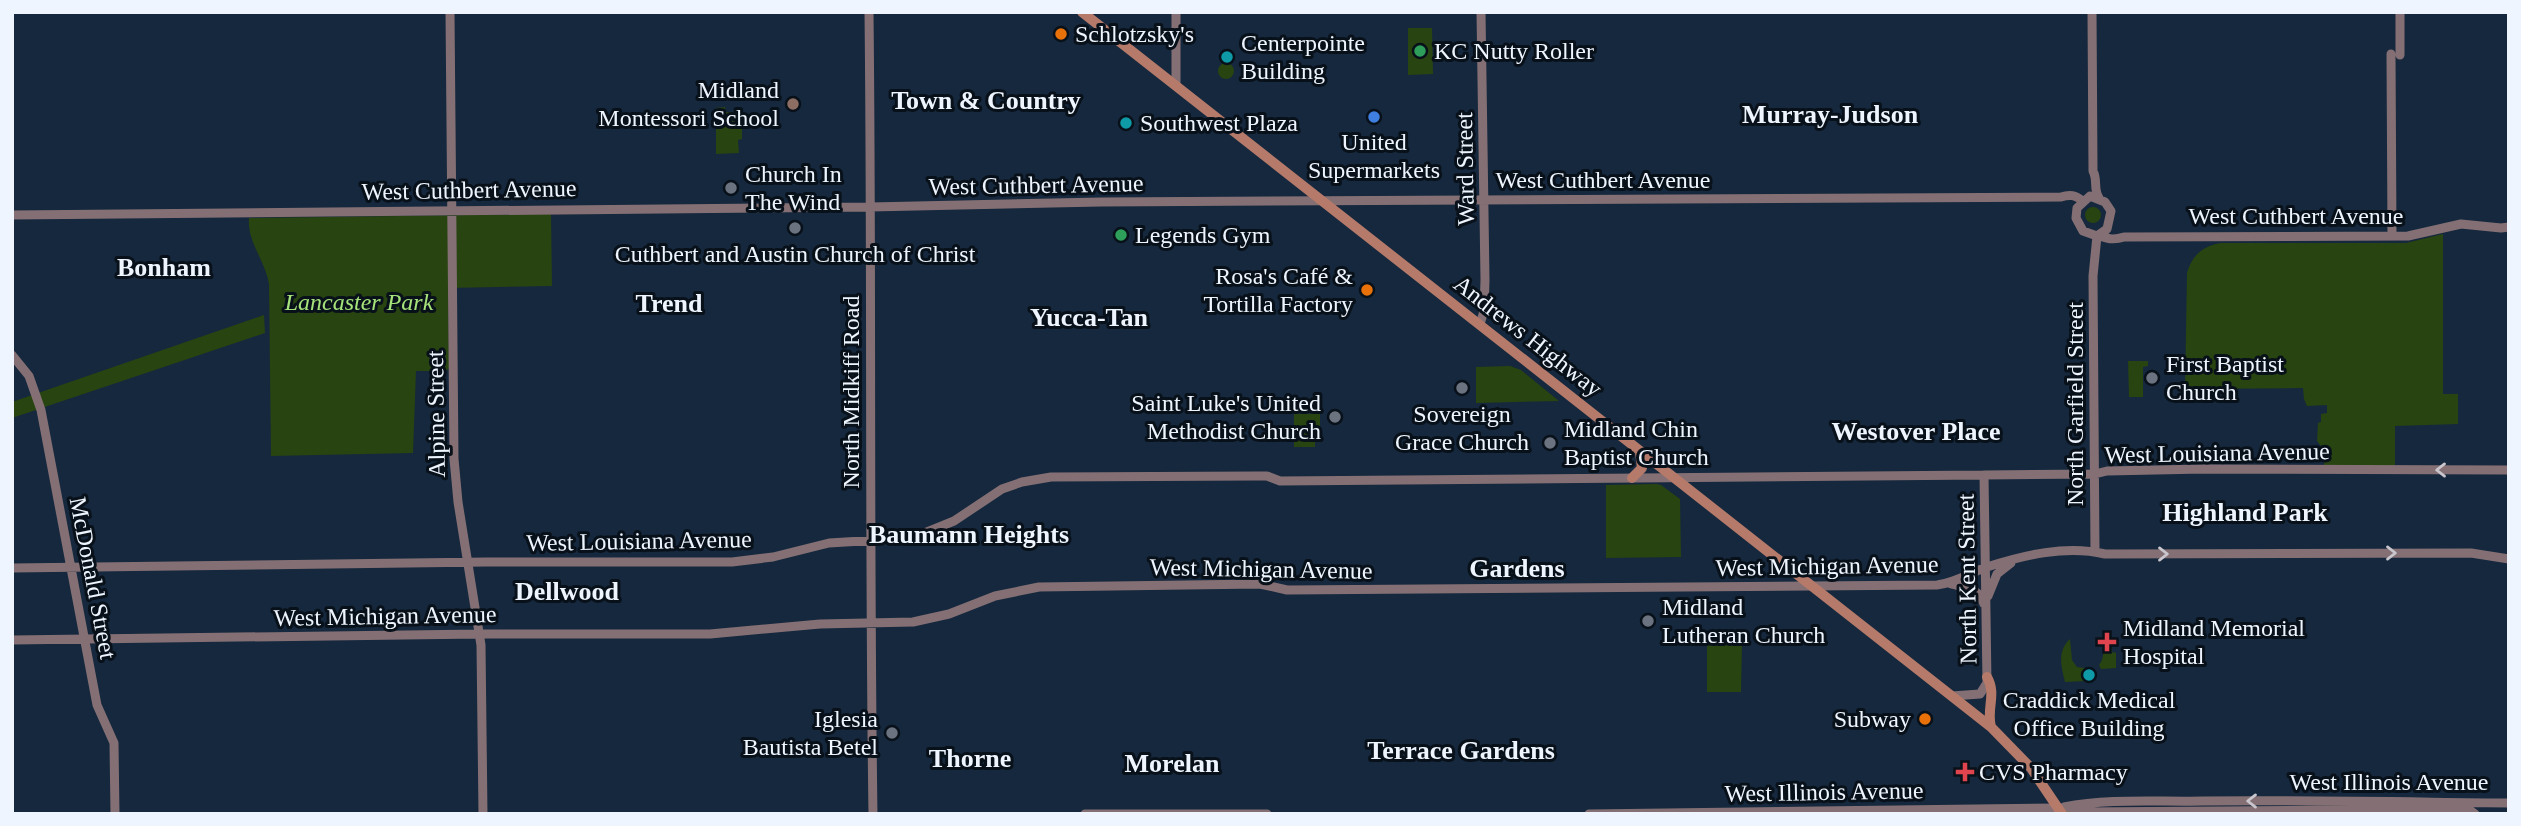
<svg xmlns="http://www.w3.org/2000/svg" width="2521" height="826" viewBox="0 0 2521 826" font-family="Georgia,serif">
<rect width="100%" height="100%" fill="#16283d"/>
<!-- green -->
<path fill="#284411" d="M1408,28H1432L1433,74L1408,75Z
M1218 71a8 8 0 1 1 16 0a8 8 0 1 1-16 0Z
M725,107L726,112H731V121H736L737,127L742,128V139L738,140L739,153L716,154V108Z
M2085 215a8 8 0 1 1 16 0a8 8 0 1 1-16 0Z
M551,214L552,286L448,288L449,368L446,371H416L413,453L271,456L269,284C265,260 247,242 249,218Z
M2443,234V394H2458V424L2395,426V466L2324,465V450L2317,441L2318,423L2321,422V414L2327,413V405L2307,406L2304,399L2303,388L2185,389L2187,273C2192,255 2203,246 2221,243H2406Z
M264,315L265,333L12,418V402Z
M2128,361H2148V366L2143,367V397H2129Z
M1510,366L1521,370L1559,401L1476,403V367Z
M1294,414H1320V439H1315V447H1294Z
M1656,484L1661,485L1680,499L1681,557L1606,558V485Z
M2070,639L2072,660L2077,667L2085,668L2086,681L2065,682C2061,666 2057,651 2070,639Z
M2107,640H2112V652L2116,653V668L2101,669L2099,665C2106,657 2101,647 2107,640Z
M1707,643H1742L1741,692H1707Z"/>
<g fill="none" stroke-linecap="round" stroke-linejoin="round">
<!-- secondary -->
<path stroke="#847074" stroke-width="9" d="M450,12L454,459L458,502L481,645L483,814
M869,12C872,279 869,546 873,814
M1176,12V86
M2092,12L2093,171C2098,180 2093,189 2099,198
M2391,54L2392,236
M2400,55V12
M2090,196L2105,202L2111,211L2107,229L2097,236L2083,231L2076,218L2077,208Z
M12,215L870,207L1101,202L2061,197C2070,194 2075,195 2083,201
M2099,235C2108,240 2115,240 2124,237L2408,236L2461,224L2501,228L2509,227
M1480,324L1484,311L1485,280L1481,12
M12,355L29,376L41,410L97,705L114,743L115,814
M2095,552L2093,276L2097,236
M12,568L486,562H732L773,557L829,543L895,539L922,534L954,521L1002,489L1022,482L1051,477L1256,476H1267L1280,481L1984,475L2095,474L2107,471L2204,469L2509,470
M1951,584C1967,588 1978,587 1984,604
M1988,596L1997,574L2011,563
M12,640L480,634H710L820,624L913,622L949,614L995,596L1039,587L1260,584L1287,590L1937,585C1956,583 1969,573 1987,567C2024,555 2066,545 2105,554L2471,553L2509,559
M1952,696L1980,694L1987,683L1984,475
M2064,807C2109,798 2157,802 2203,801C2305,800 2407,802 2509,803
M1085,814H1267
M1589,814L2059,808L2081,812L2468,809L2475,814"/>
<!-- primary -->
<path stroke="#b57a69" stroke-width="10" d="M1082,12L1991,727L2031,768L2062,814
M1632,478L1642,468L1640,452
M1987,677C1997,694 1986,709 1991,727"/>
</g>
<!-- one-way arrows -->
<defs><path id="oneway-chevron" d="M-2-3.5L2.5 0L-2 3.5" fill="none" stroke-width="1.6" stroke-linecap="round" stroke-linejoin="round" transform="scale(1.75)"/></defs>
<g stroke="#c9c6ce">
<use href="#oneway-chevron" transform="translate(2441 470) rotate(180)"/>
<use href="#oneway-chevron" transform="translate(2391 553)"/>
<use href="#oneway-chevron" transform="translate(2163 554)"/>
<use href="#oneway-chevron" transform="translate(2252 801) rotate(180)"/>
</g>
<!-- markers -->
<g fill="#e8710a" stroke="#081019" stroke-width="2.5">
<circle cx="1061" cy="34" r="7"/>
<circle cx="1367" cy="290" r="7"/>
<circle cx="1925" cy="719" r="7"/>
</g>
<g fill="#2e9e5b" stroke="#081019" stroke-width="2.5">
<circle cx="1420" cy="51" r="7"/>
<circle cx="1121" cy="235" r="7"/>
</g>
<g fill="#0f9aa8" stroke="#081019" stroke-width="2.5">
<circle cx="1227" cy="57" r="7"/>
<circle cx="1126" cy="123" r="7"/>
<circle cx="2089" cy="675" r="7"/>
</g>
<circle fill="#8d6e63" stroke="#081019" stroke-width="2.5" cx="793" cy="104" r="7"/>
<circle fill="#3f7fe0" stroke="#081019" stroke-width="2.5" cx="1374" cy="117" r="7"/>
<g fill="#6b7280" stroke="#081019" stroke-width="2.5">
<circle cx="731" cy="188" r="7"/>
<circle cx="795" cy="228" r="7"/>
<circle cx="2152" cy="378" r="7"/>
<circle cx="1462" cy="388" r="7"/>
<circle cx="1335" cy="417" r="7"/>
<circle cx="1550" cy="443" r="7"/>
<circle cx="1648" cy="621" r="7"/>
<circle cx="892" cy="733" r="7"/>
</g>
<g fill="#e0444e" stroke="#081019" stroke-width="2.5">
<path d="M2103.5 631.5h7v7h7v7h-7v7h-7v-7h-7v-7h7z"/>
<path d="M1961.5 761.5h7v7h7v7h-7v7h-7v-7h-7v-7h7z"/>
</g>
<g text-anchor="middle" stroke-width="6" stroke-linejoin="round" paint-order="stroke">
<!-- poi labels -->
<g font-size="24" fill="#eef5fe" stroke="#081019" text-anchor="start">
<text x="1075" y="42">Schlotzsky's</text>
<text x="1241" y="51">Centerpointe<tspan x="1241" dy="28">Building</tspan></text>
<text x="1434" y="59">KC Nutty Roller</text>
<text x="779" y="98" text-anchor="end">Midland<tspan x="779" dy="28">Montessori School</tspan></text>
<text x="1140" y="131">Southwest Plaza</text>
<text x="1374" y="150" text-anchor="middle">United<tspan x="1374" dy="28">Supermarkets</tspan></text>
<text x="745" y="182">Church In<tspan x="745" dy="28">The Wind</tspan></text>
<text x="1135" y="243">Legends Gym</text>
<text x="795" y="262" text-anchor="middle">Cuthbert and Austin Church of Christ</text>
<text x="1353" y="284" text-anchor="end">Rosa's Café &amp;<tspan x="1353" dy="28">Tortilla Factory</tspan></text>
<text x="2166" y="372">First Baptist<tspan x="2166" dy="28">Church</tspan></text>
<text x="1321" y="411" text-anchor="end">Saint Luke's United<tspan x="1321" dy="28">Methodist Church</tspan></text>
<text x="1462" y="422" text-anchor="middle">Sovereign<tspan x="1462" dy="28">Grace Church</tspan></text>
<text x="1564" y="437">Midland Chin<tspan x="1564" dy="28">Baptist Church</tspan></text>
<text x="1662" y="615">Midland<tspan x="1662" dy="28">Lutheran Church</tspan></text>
<text x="2123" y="636">Midland Memorial<tspan x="2123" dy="28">Hospital</tspan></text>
<text x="2089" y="708" text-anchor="middle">Craddick Medical<tspan x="2089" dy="28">Office Building</tspan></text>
<text x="878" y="727" text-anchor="end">Iglesia<tspan x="878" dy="28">Bautista Betel</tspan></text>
<text x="1911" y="727" text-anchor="end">Subway</text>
<text x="1979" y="780">CVS Pharmacy</text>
</g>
<!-- street labels -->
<g font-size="24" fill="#eef5fe" stroke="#081019">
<text transform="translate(1465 169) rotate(-91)" y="8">Ward Street</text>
<text x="1603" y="188">West Cuthbert Avenue</text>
<text transform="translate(1036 185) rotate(-1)" y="8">West Cuthbert Avenue</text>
<text transform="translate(469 190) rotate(-1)" y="8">West Cuthbert Avenue</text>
<text x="2296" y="224">West Cuthbert Avenue</text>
<text transform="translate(1528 336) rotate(38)" y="8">Andrews Highway</text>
<text transform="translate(851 392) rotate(-90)" y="8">North Midkiff Road</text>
<text transform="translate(2075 404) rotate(-90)" y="8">North Garfield Street</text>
<text transform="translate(436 414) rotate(-91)" y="8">Alpine Street</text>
<text transform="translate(2217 453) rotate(-1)" y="8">West Louisiana Avenue</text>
<text transform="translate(639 541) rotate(-1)" y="8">West Louisiana Avenue</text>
<text transform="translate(1827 566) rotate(-1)" y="8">West Michigan Avenue</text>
<text transform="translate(1261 569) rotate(1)" y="8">West Michigan Avenue</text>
<text transform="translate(93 578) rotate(79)" y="8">McDonald Street</text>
<text transform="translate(1967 579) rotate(-91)" y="8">North Kent Street</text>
<text transform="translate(385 616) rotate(-1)" y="8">West Michigan Avenue</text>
<text x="2389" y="790">West Illinois Avenue</text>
<text transform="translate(1824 792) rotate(-1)" y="8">West Illinois Avenue</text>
</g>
<!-- park labels -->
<g font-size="24" font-style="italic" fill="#a6e37b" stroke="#081019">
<text x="359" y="310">Lancaster Park</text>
</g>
<!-- neighbourhood labels -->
<g font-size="26" font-weight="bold" fill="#eef5fe" stroke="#081019">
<text x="986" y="109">Town &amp; Country</text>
<text x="1830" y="123">Murray-Judson</text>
<text x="164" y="276">Bonham</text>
<text x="669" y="312">Trend</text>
<text x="1089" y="326">Yucca-Tan</text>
<text x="1916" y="440">Westover Place</text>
<text x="2245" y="521">Highland Park</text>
<text x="969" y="543">Baumann Heights</text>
<text x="1517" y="577">Gardens</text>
<text x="567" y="600">Dellwood</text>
<text x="1461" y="759">Terrace Gardens</text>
<text x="970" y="767">Thorne</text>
<text x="1172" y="772">Morelan</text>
</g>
</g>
<!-- border -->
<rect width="2521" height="826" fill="none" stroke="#eef5fe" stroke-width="28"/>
</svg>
